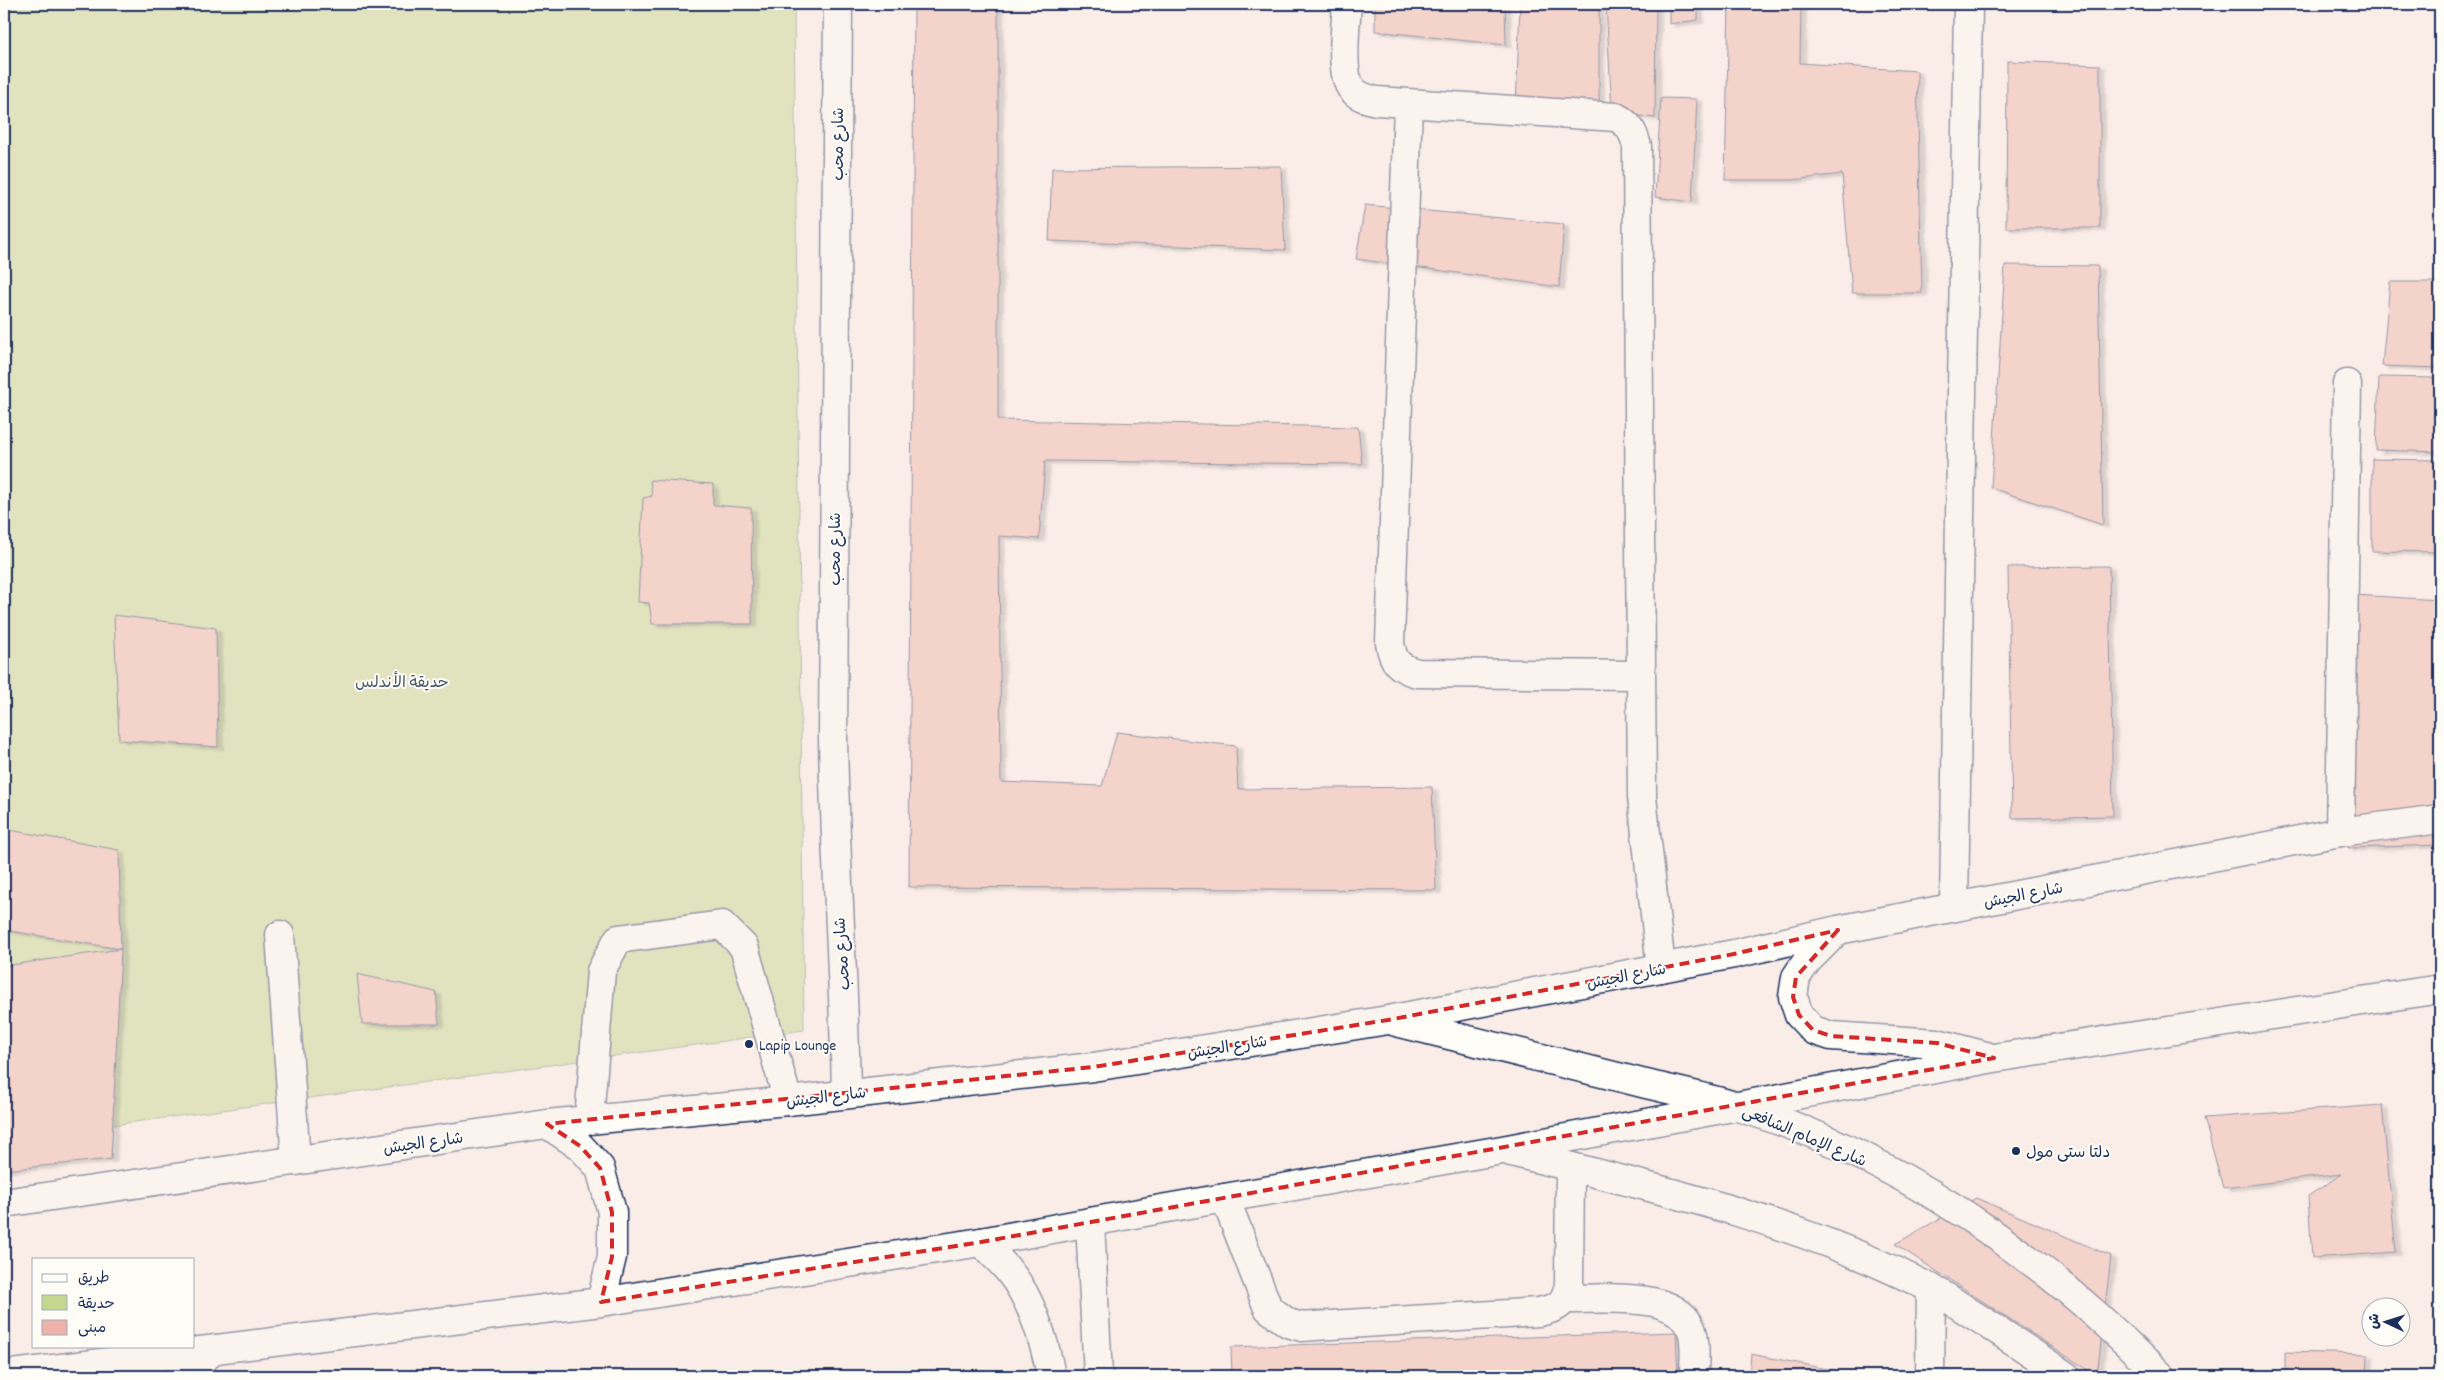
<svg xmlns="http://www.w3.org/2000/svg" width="2444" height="1380" viewBox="0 0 2444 1380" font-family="Dekko,'Playpen Sans Arabic',sans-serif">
<defs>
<filter id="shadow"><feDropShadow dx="5.5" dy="3" stdDeviation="1" flood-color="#0004"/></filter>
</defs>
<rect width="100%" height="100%" fill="#faede7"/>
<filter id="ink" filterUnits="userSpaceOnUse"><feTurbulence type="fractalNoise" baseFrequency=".02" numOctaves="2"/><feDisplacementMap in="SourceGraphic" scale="10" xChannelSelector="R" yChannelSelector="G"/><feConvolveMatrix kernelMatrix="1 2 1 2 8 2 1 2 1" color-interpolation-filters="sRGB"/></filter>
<g filter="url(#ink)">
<!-- park -->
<path fill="#c3d88e" stroke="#6f8476" d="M4,4H794L804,1030L4,1140Z"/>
<!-- building -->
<path fill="#edb3a8" stroke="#1b2f5e" filter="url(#shadow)" d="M914,4H972L998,7V420L1358,427L1362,464L1045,461L1039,539L999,536L1001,782L1102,786L1117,732L1236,746L1238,789L1432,787L1436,890L909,887Z
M1375,4H1505L1506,45L1375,31Z
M1520,4H1599V112L1516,107Z
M1606,4H1656L1655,118L1612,112Z
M1669,4H1698V20L1669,24Z
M1729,4H1801L1800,63L1917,71L1922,293H1852L1842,174L1793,180H1725Z
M2007,61L2100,65V228H2006Z
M1661,98L1697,99L1692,202L1655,197Z
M1281,166L1285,250L1049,241L1052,168Z
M1365,205L1564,224L1559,287L1356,259Z
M2005,265L2098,266L2103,525L1991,488Z
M2390,282H2440V368L2382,366Z
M2379,377L2440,378V452L2376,450Z
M2372,459L2440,460V552L2372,551Z
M650,480L713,484V505L751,508L752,624H652L649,603L638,602L643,498L652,496Z
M2109,566L2113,816L2012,818L2008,567Z
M2355,595L2440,600V845L2348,848Z
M114,615L216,628L218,747L119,740Z
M4,829L119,850L121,949L4,930Z
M121,949L111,1159L4,1170V966Z
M357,974L436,992L439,1024H362Z
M2382,1105L2396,1252L2312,1258L2308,1196L2342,1174L2223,1188L2204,1118Z
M1976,1198L2111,1256L2097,1376L1895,1244Z
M1676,1332L1678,1376H1232L1231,1347Z
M2285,1352L2368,1354L2367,1376H2285Z
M1751,1354L1838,1371L1843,1376H1749Z
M2440,1374V1376H2392L2391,1375Z"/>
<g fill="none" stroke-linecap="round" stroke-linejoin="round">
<defs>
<path id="minor" d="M838,4L833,739C835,857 844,975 846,1094
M1347,4C1346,24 1339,74 1352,89C1358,97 1368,99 1377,101L1616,117C1629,124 1633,131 1637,146L1642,797L1661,968
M1408,103L1390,643C1393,662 1399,668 1417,673L1640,675
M2340,832L2347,384
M1954,907L1968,4
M280,935L296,1161
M589,1120L601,971L618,939L722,925L744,947L788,1101
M1225,1198L1268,1308L1288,1323L1302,1327L1315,1326L1539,1312C1558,1308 1564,1305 1569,1285L1570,1167
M1090,1222L1098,1376
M981,1242C990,1252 1000,1260 1008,1270C1031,1297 1045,1342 1051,1376
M1565,1299C1600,1300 1682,1288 1693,1334C1696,1347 1694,1363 1694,1376
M179,1376L216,1349
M1930,1376L1931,1288"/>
<path id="major" d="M1838,930L1807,961L1796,977L1793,997L1799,1015L1813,1030L1831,1036L1937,1043L1986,1056
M1396,1022C1472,1041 1547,1060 1622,1078C1660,1088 1698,1095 1735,1106C1842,1138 1944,1195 2032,1262C2078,1296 2120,1336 2161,1376
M547,1124L580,1146L600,1168L612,1212V1257L601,1302
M1511,1152C1653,1187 1799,1221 1930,1288C1944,1295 1958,1305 1972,1314C2004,1334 2035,1355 2066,1376
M4,1203L547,1124L788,1101L1093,1067L1388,1020L1734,954L1838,930L2340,832L2440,819
M4,1375L601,1302L981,1242L1161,1209L1502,1150L1994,1058L2440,989"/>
</defs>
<!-- minor casing -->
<use href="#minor" stroke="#1b2f5e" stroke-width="31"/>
<!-- major casing -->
<use href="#major" stroke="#1b2f5e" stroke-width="31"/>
<!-- minor -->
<use href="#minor" stroke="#fdfcf7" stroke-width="28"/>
<!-- major -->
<use href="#major" stroke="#fdfcf7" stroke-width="28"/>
</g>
</g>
<!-- marked area -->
<path d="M0 0H2444V1380H0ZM1838,930L1796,977L1793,997L1799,1015L1813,1030L1831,1036L1937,1043L1994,1058L981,1242L601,1302L612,1257V1212L600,1168L580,1146L547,1124L1093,1067L1388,1020L1734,954Z" fill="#faede7" fill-opacity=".55" fill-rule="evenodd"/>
<path fill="none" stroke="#d62828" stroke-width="4" stroke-dasharray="10 6" stroke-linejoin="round" d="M1838,930L1796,977L1793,997L1799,1015L1813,1030L1831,1036L1937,1043L1994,1058L981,1242L601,1302L612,1257V1212L600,1168L580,1146L547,1124L1093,1067L1388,1020L1734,954Z"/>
<!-- markers -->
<g fill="#1b2f5e" stroke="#fdfcf7" stroke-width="2">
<circle cx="749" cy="1044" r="5"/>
<circle cx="2016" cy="1151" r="5"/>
</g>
<g text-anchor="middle" stroke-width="4" stroke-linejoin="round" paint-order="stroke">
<!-- street labels -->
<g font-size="16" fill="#1b2f5e" stroke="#fdfcf7">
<text transform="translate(837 144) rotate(-90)" y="6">شارع محب</text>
<text transform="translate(834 549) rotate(-90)" y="6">شارع محب</text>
<text transform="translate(2023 894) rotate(-11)" y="6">شارع الجيش</text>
<text transform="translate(841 954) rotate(-94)" y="6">شارع محب</text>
<text transform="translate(1626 975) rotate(-11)" y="6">شارع الجيش</text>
<text transform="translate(1227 1046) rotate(-9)" y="6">شارع الجيش</text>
<text transform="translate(826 1096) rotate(-7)" y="6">شارع الجيش</text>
<text transform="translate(1805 1135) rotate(23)" y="6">شارع الإمام الشافعى</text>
<text transform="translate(423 1142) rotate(-8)" y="6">شارع الجيش</text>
</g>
<!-- park labels -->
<g font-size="16" fill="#45596a" stroke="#fdfcf7">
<text x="402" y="687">حديقة الأندلس</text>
</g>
<!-- poi labels -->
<g font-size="16" fill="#1b2f5e" stroke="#fdfcf7" text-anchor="start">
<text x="759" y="1050">Lapip Lounge</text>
<text x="2026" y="1157">دلتا ستى مول</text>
</g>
</g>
<!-- margin -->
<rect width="2444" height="1380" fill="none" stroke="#fdfcf7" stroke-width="20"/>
<rect x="10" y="10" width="2424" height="1360" fill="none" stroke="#1b2f5e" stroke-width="2" filter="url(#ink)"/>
<!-- legend -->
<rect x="32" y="1258" width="162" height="90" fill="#fdfcf7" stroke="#a3aaba"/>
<rect x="42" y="1274" width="25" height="8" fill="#fdfcf7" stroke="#a3aaba"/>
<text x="78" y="1282" font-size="15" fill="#1b2f5e">طريق</text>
<rect x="42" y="1295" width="25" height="15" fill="#c3d88e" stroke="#a3aaba"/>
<text x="78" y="1308" font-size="15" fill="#1b2f5e">حديقة</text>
<rect x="42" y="1320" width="25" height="15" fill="#edb3a8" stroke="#a3aaba"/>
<text x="78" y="1332" font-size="15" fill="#1b2f5e">مبنى</text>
<!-- north arrow -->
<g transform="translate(2386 1322) rotate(274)"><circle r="24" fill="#fdfcf7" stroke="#a3aaba"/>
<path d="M0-4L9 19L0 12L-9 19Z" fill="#1b2f5e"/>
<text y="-8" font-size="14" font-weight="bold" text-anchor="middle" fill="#1b2f5e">ش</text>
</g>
</svg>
